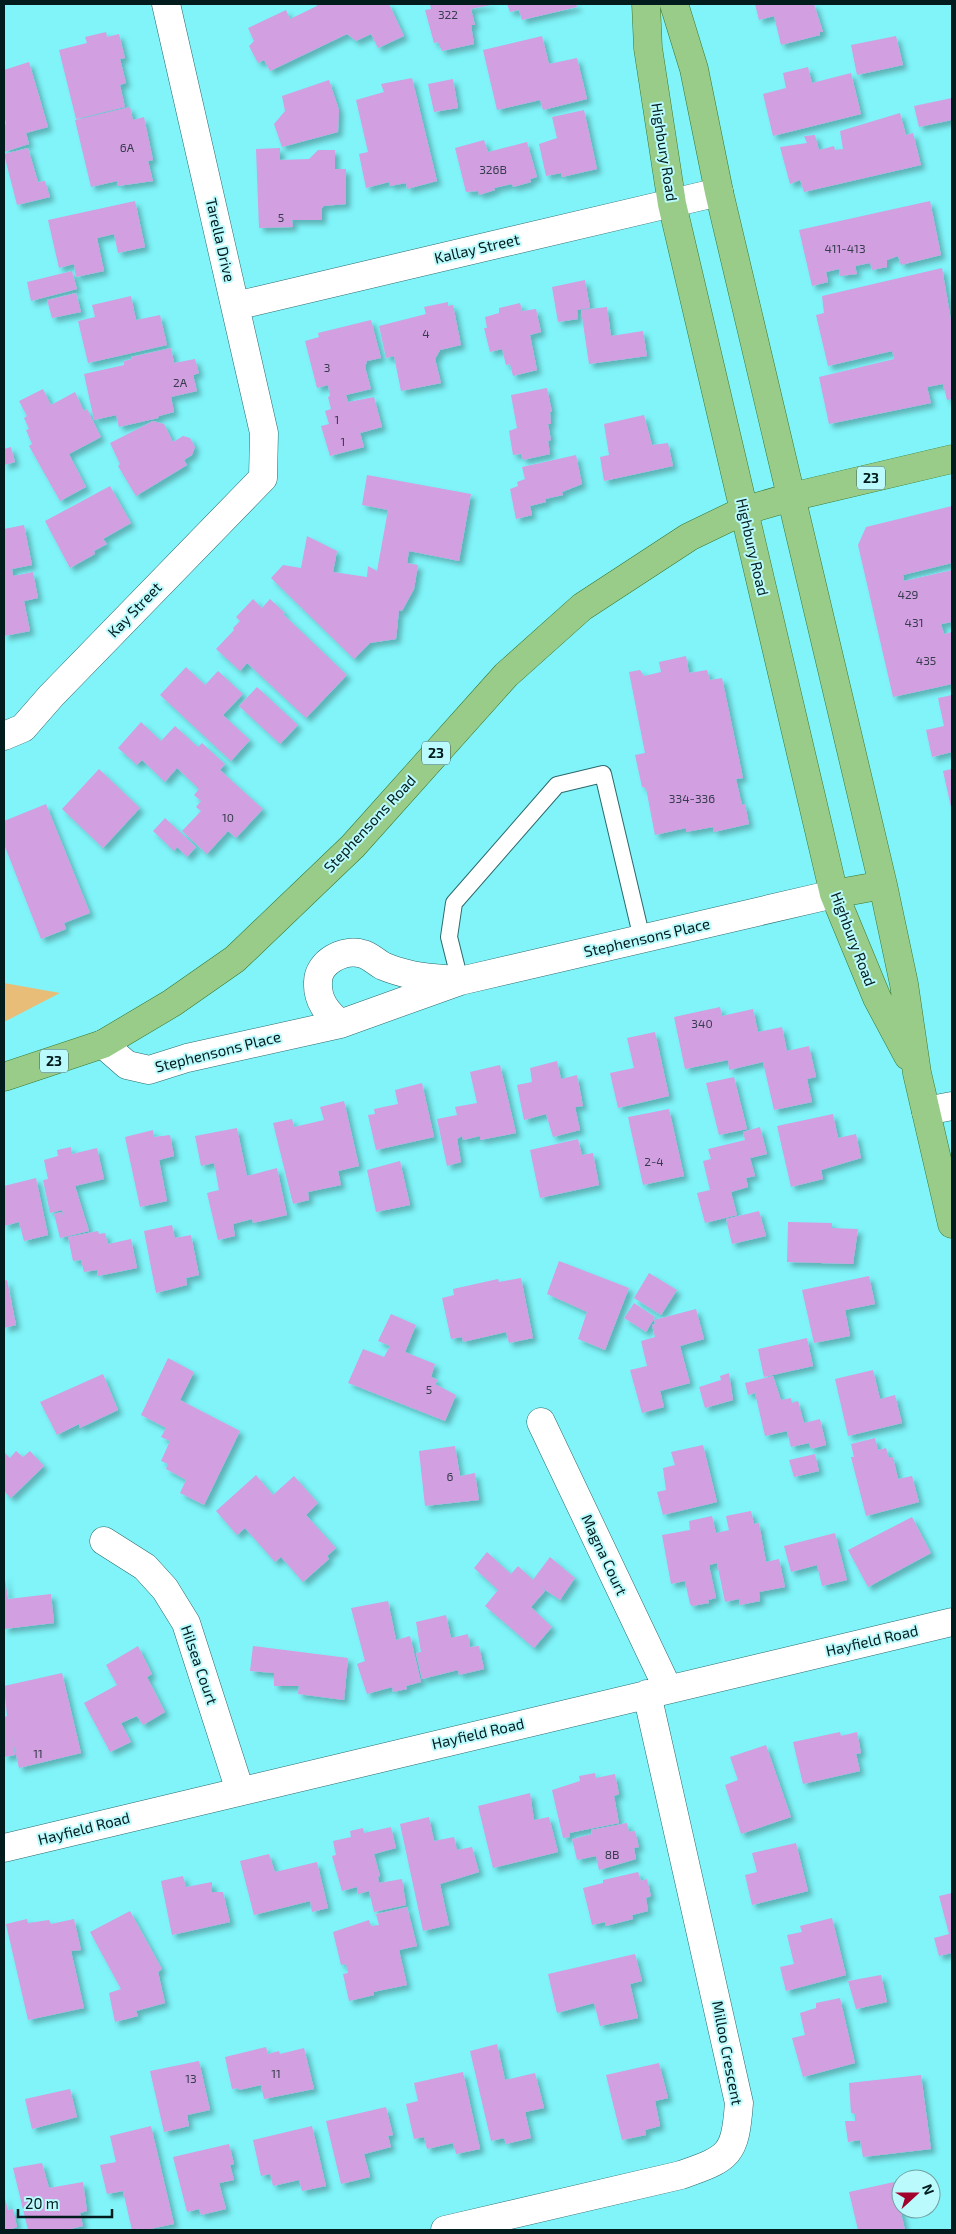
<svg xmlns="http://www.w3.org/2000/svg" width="956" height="2234" viewBox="0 0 956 2234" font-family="'Exo 2',sans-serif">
<defs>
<filter id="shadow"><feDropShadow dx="4.5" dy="4.5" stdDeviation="2.5" flood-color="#0004"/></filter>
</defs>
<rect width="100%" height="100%" fill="#80f4f9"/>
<!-- green -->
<path fill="#e8bd77" d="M4,983L60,993L4,1022Z"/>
<!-- building -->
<path fill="#d29fe0" filter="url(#shadow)" d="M316,4H389L404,36L378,48L371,34L356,41L347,34L270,71L264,60L258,63L249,46L254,41L248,28L286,10L290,19L317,6Z
M430,4H491V5L471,9L475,25H471L474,44L442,51L438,42L434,43L425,10L431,9Z
M507,4H576L577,7L522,20L519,10L510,12Z
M755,4H814L823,32H820V35L781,45L774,16L759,20Z
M106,32L107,37L119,34L125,58L120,59L126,83L120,85L125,107L76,119L59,50L87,43L85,37Z
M542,36L549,64L577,58L587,99L543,110L540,100L497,110L483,50Z
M896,36L903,65L857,75L851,45Z
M29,62L48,127L26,133L29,144L4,152V125L6,124L4,115V70Z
M808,67L812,83L851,73L861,114L773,136L763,94L786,88L783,73Z
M412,78L437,181L407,189L406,183L390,186L389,182L366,188L359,154L368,152L356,100L384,92L381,84Z
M453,79L458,108L434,112L428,84Z
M329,80L339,110L338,132L282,147L274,124L285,111L282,96Z
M952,98V120L919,127L914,106Z
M130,107L133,120L144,117L153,160L148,161L153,181L118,186L117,181L91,187L75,120Z
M584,110L597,169L562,177L561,173L546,176L539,144L557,138L552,117Z
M900,113L906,135L913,133L921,165L804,192L800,180L790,184L780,147L807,143L804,136L815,135L819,150L834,146L835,150L843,149L840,131Z
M484,140L488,152L527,142L537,177L530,179L531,182L513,187L512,184L494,188L495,190L479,195L478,191L466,192L455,148Z
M28,148L38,182L45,181L50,197L17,205L4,154Z
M280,148V160L309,159L318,150H335V169H346V204L324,206L322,208V220H292L293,227L259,228L256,149Z
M135,201L145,247L118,253L114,234L97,238L104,271L76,277L74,264L59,268L48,220Z
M930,201L941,255L901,265L898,256L887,260V267L872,270L870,263L855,266L857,274L840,276L839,269L826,272L828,282L812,286L799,230Z
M942,268L952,326V399L947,400L943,384L927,387L931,403L829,424L819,377L894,359L892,351L828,366L816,315L824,313L822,296Z
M72,271L77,289L31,301L27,282Z
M585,280L590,308L577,310L578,319L558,322L552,287Z
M76,293L81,312L52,318L47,300Z
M131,296L136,320L160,315L167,345L88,363L78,321L95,317L92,305Z
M448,302V306L453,305L461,345L440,350L435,359L441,383L401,391L394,356L386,358L379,326L426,314L424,307Z
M520,303L522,311L536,309L541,332L530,335L537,370L513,376L510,364L506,365L502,349L490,352L484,328H487L485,317L499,313V308Z
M607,307L611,336L643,331L647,356L589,364L581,310Z
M371,320L381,358L367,361L365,367L371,389L346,395L348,402L374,397L382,427L360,433L364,447L330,456L321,426L329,424L325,411L331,409L328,397L330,396L328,385L317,388L305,341L319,337L318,333Z
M171,348L174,363L195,359L199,373L193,375L197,391L171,397L174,412L159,416L158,418L119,427L116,415L94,420L84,374L124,365V361L132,359L131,357Z
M547,388L552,412H550L551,424H548L551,440L548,441L550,454L523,460L521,454L513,455L509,431L517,428L511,395Z
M43,389L51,405L75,392L84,411L87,409L101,437L69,454L86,487L60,501L29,446L32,444L26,430L29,429L24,418L27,416L19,401Z
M644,415L652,445L668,443L673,466L604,481L600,457L609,455L604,424Z
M153,421L164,424L173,442L183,436L190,438L195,447L192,455L184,460L187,465L136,496L118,466L120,464L110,443Z
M11,447L15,462L4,465V449Z
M576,455L582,484L562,492L563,495L545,499L546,502L530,506L532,515L516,519L510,489L518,486L517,482L525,479L522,467Z
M367,475L471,494L459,561L409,551L407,563L418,565L414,589L402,611L399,610L396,639L370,643L354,659L271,578L283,565L301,568L307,536L337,551L333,572L367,577L368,566L377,571L388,510L362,505Z
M110,486L131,523L103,539L107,544L94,551L95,554L70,568L45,521Z
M952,506V563L903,575L904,581L952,570V622L941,624L944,634L952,632V684L893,697L858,545L866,527Z
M24,525L32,565L12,569L13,576L33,572L38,598L24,601L30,631L4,636V529Z
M253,599L262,608L270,599L285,613L283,614L347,675L306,718L247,663L240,671L216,649L234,630L233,628L240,621L236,617Z
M686,656L689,673L707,670L710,680L722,678L743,778L736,779L742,805L745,804L749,824L714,832L713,827L686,832V828L655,835L646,788L642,787L635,755L645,753L629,672L640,670L644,676L661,672L659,662Z
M186,667L205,685L218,671L243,694L223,715L250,740L231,761L160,695Z
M257,687L298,725L280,744L239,706Z
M952,695V752L932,757L926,730L944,726L938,698Z
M141,722L161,741L175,726L198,747L202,743L225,764L220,770L263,809L236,838L228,831L207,854L182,831L201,811L196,807L201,801L194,795L199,789L177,768L165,782L142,760L137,765L118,748Z
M99,769L140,808L103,848L62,809Z
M952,769V807H951L943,771Z
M46,804L90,913L64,923L66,929L41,939L4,844V821Z
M165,818L196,847L187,857L177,847L174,851L153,831Z
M720,1007L722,1016L753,1009L758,1032L782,1027L787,1051L809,1046L816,1077L807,1079L812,1102L774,1110L763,1062L729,1070L728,1060L685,1069L674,1017Z
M655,1032L669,1096L618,1108L610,1073L634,1068L627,1038Z
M557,1061L561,1079L577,1075L583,1106L575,1107L580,1130L553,1137L546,1114L524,1120L517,1085L532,1082L530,1068Z
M500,1065L516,1133L480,1140V1136L463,1140L462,1136L457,1139L461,1162L447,1166L437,1119L457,1115L455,1107L477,1103L470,1072Z
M734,1077L747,1129L719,1135L706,1083Z
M422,1083L434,1137L376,1150L368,1115L375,1114L374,1109L398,1104L395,1090Z
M344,1101L359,1166L338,1171L341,1185L308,1192L309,1200L293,1204L273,1123L292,1119L294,1127L324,1120L320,1107Z
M669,1109L684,1176L643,1185L628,1117Z
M833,1114L838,1138L856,1134L861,1158L821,1170L823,1179L791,1187L777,1126Z
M760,1127L767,1154L750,1158L755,1176L746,1178L748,1187L731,1192L737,1215L705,1223L697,1193L710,1190L703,1161L711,1159L708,1149L745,1140L743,1132Z
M237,1128L247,1176L277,1168L287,1215L253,1223L252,1219L233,1224L235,1236L218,1240L207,1193L219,1190L214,1163L201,1166L195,1136Z
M153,1130L154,1137L170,1135L174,1156L159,1160L167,1201L140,1207L125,1137Z
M578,1139L582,1155L593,1153L599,1185L540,1198L530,1150Z
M71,1147L72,1154L97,1148L104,1179L75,1186L89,1231L60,1238L54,1214L61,1212L63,1215L62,1210L50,1213L43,1180L48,1179L44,1160L58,1156L57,1150Z
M400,1161L410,1205L376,1212L367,1170Z
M36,1178L48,1235L24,1241L19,1222L4,1226V1186Z
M759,1211L766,1236L732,1244L726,1219Z
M788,1222L832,1223V1228L858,1229L853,1264L787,1262Z
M172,1225L175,1238L191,1235L199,1275L186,1278L187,1285L156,1293L144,1231Z
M98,1231L99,1234L105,1233L108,1244L131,1239L137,1268L98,1276L97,1270L84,1272L81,1260L73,1261L68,1237Z
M559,1261L629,1288L605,1350L578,1339L587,1312L547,1294Z
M649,1273L677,1290L661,1315L634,1298Z
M869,1276L875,1304L845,1310L850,1336L814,1343L802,1290Z
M521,1278L533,1338L509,1343L506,1332L463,1342L462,1337L451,1339L442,1298L454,1295L453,1289L498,1279L499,1282Z
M7,1280L16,1325L4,1328V1281Z
M634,1303L655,1317L646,1332L624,1318Z
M696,1309L704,1339L680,1346L690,1383L660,1391L664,1407L642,1413L630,1370L647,1366L641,1341L655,1337L652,1325L655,1324L654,1320Z
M391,1314L416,1325L405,1352L435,1364L431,1377L438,1380L435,1384L456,1395L445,1421L348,1383L363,1349L384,1357L390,1346L378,1341Z
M807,1338L813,1366L764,1377L758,1349Z
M168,1358L194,1372L180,1400L240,1431L204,1505L180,1493L186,1480L166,1469L168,1464L161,1461L170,1441L161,1437L166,1428L141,1415Z
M873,1370L880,1399L895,1395L902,1423L848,1436L835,1379Z
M729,1373L733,1400L705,1408L699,1387L721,1380L720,1376Z
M103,1374L118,1410L80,1428L79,1424L57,1435L40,1402Z
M773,1376L781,1400L791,1398L792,1403L798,1401L804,1423L820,1419L826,1445L811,1449L809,1443L791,1447L787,1431L765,1436L755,1393L748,1395L745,1383Z
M875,1438L878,1450L886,1448L889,1458L893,1457L898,1479L912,1476L919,1502L866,1516L851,1457H854L851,1444Z
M703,1445L717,1502L663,1515L657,1492L666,1490L663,1468L675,1465L671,1452Z
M455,1446L460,1476L475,1473L479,1500L425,1506L419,1451Z
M16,1451L23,1457L30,1451L44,1466L11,1498L4,1491V1452L10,1458Z
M815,1454L819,1471L794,1477L789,1460Z
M256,1475L273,1495L294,1476L318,1503L306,1515L336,1548L327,1556L329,1559L303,1582L281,1557L275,1562L245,1528L237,1535L216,1511Z
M751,1511L754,1524L759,1523L766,1562L779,1559L785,1587L759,1592L760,1601L740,1605L739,1599L725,1602L717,1563L709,1565L716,1598L708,1600L709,1603L692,1606L690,1604L685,1581L671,1584L662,1535L690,1530L689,1521L712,1516L716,1533L729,1530L726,1516Z
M912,1517L931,1553L868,1587L848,1550Z
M835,1533L847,1580L822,1586L817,1565L791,1572L784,1546Z
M487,1552L511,1574L518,1566L545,1591L531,1607L552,1627L534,1648L485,1606L498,1590L474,1568Z
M550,1557L575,1578L560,1600L532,1581Z
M4,1573L8,1599L51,1594L54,1623L4,1629Z
M388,1601L396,1640L410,1636L421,1682L406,1686L407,1689L393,1692L392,1687L367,1694L357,1664L365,1661L351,1608Z
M446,1615L451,1638L468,1634L470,1647L479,1646L484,1669L459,1675L458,1670L422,1679L416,1653L421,1652L416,1622Z
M138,1646L152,1674L147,1677L165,1712L143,1725L137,1716L121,1723L131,1742L110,1752L84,1703L117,1685L106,1665Z
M253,1646L348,1658L344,1700L298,1694L299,1686H274V1673L250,1671Z
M62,1673L81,1753L19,1768L12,1737L15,1755L4,1757V1717L7,1716L4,1686Z
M840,1732L841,1736L857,1732L861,1753L856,1754L860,1771L803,1784L793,1742Z
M766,1745L791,1817L741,1834L725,1785L738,1780L730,1757Z
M595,1773L596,1778L615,1774L619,1794L614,1796L619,1823L569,1833L570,1837L563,1838L552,1790L580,1781L579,1776Z
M530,1793L534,1820L549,1817L558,1852L493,1868L478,1806Z
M429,1817L434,1841L454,1837L457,1850L472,1847L479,1872L440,1884L449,1925L423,1931L400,1824Z
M627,1823L629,1832L635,1831L639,1847L634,1848L636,1859L599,1870L596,1856L577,1860L572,1839L592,1834L591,1830Z
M391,1827L396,1848L374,1854L380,1876L378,1877L379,1883L402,1879L406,1905L374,1912L369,1891L358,1894L357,1887L342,1891L332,1856L336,1855L333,1841L351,1837L350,1831L363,1828L364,1833Z
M796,1843L808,1891L752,1905L745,1875L757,1872L752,1853Z
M269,1854L275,1872L317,1862L328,1908L312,1912L310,1901L254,1915L240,1861Z
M638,1872L641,1881L647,1879L651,1896L646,1898L648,1911L632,1915L633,1919L606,1926L605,1922L592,1925L583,1888L603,1883V1880Z
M183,1876L186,1887L212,1882V1892H223L230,1922L172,1935L161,1881Z
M952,1893V1953L939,1956L934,1938L949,1934L939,1896Z
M407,1907L417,1946L399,1950L407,1985L373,1992L374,1995L349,2001L343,1974L348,1973L346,1964L341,1965L333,1932L369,1920L371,1926L379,1925L376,1914Z
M130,1911L162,1969L158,1972L165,2003L136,2011L138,2016L115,2022L109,1993L121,1989L90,1932Z
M832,1918L846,1975L786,1991L780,1967L794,1964L787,1935L802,1932L800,1926Z
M27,1919L28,1923L49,1920L51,1924L74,1919L81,1950L71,1951L84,2008L28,2020L6,1924Z
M635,1954L642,1981L630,1984L638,2018L600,2026L594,2003L557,2013L548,1974Z
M881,1975L887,2002L856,2009L848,1981Z
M840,1998L855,2063L803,2077L792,2038L805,2035L800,2013L816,2008V2003Z
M497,2044L505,2080L535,2073L544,2108L525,2112L531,2138L506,2144L504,2138L491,2141L470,2051Z
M266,2047L268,2054L279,2051L280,2054L304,2048L314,2089L264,2099L261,2085L239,2090L238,2088L232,2089L225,2057Z
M199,2061L210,2110L187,2115L189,2126L164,2132L150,2071Z
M659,2063L668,2098L655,2101L660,2126L645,2130L646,2135L622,2140L606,2075Z
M463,2072L480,2149L456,2154L453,2143L427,2149L424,2137L414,2139L406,2104L418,2101L414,2083Z
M921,2075L931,2149L863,2157L860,2140L848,2142L845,2121H855V2114L851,2113L849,2083Z
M70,2089L77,2117L32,2129L25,2099Z
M386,2107L393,2135L388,2136L391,2147L364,2154L370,2177L341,2184L326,2121Z
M151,2126L174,2224L145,2230H132L123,2191L107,2194L100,2165L116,2162L110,2136Z
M312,2126L326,2186L302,2191L299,2180L273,2186L270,2174L261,2176L253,2140Z
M229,2144L234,2164L230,2165L234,2180L219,2183L226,2209L201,2215L199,2209L187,2212L173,2157Z
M42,2163L49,2188L83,2182L87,2211L80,2213L83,2226L66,2230H28L13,2168Z
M894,2182L905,2230H858L849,2192Z
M4,2195L8,2210L13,2209L17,2227L9,2230H4Z"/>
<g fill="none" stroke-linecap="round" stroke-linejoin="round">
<defs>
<path id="lane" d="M460,981L449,937L454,903L557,785L603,774L642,939"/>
<path id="street" d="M235,306L719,192
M4,736L23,728L51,696L263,478L264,433L166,4
M340,1024C327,1012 317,1001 318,982C318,962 344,948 363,954C370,956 376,962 383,966C390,969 400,972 408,974C423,978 439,978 454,980
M103,1044L127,1065L149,1070L187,1058L340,1024L460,981L834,894
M926,1111L952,1106
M541,1422L668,1689
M104,1541L145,1567L165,1589L186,1623L240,1791
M4,1848L952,1622
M445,2230L681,2175C730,2158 735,2155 739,2103L647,1694"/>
<path id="primary" d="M646,4L648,48L672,204L834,894L877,998L908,1056
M674,4L694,69L719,192L883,885L904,984L917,1073L952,1224
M834,894L883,885
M4,1077L103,1044L172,1003L235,959L353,846L506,675L582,607L689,537L743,511L791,497L952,459"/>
</defs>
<!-- lane casing -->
<use href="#lane" stroke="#2b696c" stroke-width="18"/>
<!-- street casing -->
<use href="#street" stroke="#2b696c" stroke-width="29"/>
<!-- primary casing -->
<use href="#primary" stroke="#397830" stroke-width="29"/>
<!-- lane -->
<use href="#lane" stroke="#fff" stroke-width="16"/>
<!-- street -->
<use href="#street" stroke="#fff" stroke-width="28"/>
<!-- primary -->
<use href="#primary" stroke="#9acc89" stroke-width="28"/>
</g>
<g text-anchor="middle" stroke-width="4" stroke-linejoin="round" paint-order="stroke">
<!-- number labels -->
<g font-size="12" fill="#363c4d">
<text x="448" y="19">322</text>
<text x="127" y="152">6A</text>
<text x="493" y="174">326B</text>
<text x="281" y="222">5</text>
<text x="845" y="253">411-413</text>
<text x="426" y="338">4</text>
<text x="327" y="372">3</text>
<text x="180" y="387">2A</text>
<text x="337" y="424">1</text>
<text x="343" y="446">1</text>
<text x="908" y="599">429</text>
<text x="914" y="627">431</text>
<text x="926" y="665">435</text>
<text x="692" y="803">334-336</text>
<text x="228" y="822">10</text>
<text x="702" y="1028">340</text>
<text x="654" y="1166">2-4</text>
<text x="429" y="1394">5</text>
<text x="450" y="1481">6</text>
<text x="38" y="1758">11</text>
<text x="612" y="1859">8B</text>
<text x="276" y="2078">11</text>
<text x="191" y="2083">13</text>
</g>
<!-- shield labels -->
<g fill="#bafafc" stroke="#395e5f" stroke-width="1">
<rect x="857" y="466.5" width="28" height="23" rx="4"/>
<rect x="422" y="741.5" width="28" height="23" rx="4"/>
<rect x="40" y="1049.5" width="28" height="23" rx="4"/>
</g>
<g font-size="14" font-weight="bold" fill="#021b1c">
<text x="871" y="483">23</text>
<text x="436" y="758">23</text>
<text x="54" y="1066">23</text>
</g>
<!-- street labels -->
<g font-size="15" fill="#021b1c" stroke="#bafafc">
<text transform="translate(664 152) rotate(81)" y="5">Highbury Road</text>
<text transform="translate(220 240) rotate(77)" y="5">Tarella Drive</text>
<text transform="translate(477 249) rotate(-13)" y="5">Kallay Street</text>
<text transform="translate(752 547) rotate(77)" y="5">Highbury Road</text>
<text transform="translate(135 610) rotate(-46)" y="5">Kay Street</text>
<text transform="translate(370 824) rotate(-47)" y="5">Stephensons Road</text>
<text transform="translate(647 938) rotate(-13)" y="5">Stephensons Place</text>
<text transform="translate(853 939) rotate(69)" y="5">Highbury Road</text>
<text transform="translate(218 1052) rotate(-14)" y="5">Stephensons Place</text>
<text transform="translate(604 1555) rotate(65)" y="5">Magna Court</text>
<text transform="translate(872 1641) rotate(-13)" y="5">Hayfield Road</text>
<text transform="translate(199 1665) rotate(71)" y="5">Hilsea Court</text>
<text transform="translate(478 1734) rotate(-13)" y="5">Hayfield Road</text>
<text transform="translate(84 1829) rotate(-14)" y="5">Hayfield Road</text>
<text transform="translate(727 2053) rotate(79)" y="5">Milloo Crescent</text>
</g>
</g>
<!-- border -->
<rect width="956" height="2234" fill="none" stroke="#021b1c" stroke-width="10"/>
<!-- north arrow -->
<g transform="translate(916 2194) rotate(69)"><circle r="24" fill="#bafafc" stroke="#70a1a2"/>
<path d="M0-4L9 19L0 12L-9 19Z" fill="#a1012b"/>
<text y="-8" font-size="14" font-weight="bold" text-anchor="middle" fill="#021b1c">N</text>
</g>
<!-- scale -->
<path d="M18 2209v8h94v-8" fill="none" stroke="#021b1c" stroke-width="2.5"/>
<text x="25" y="2209" font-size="15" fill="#021b1c" stroke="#bafafc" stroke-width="4" paint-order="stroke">20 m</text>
</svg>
